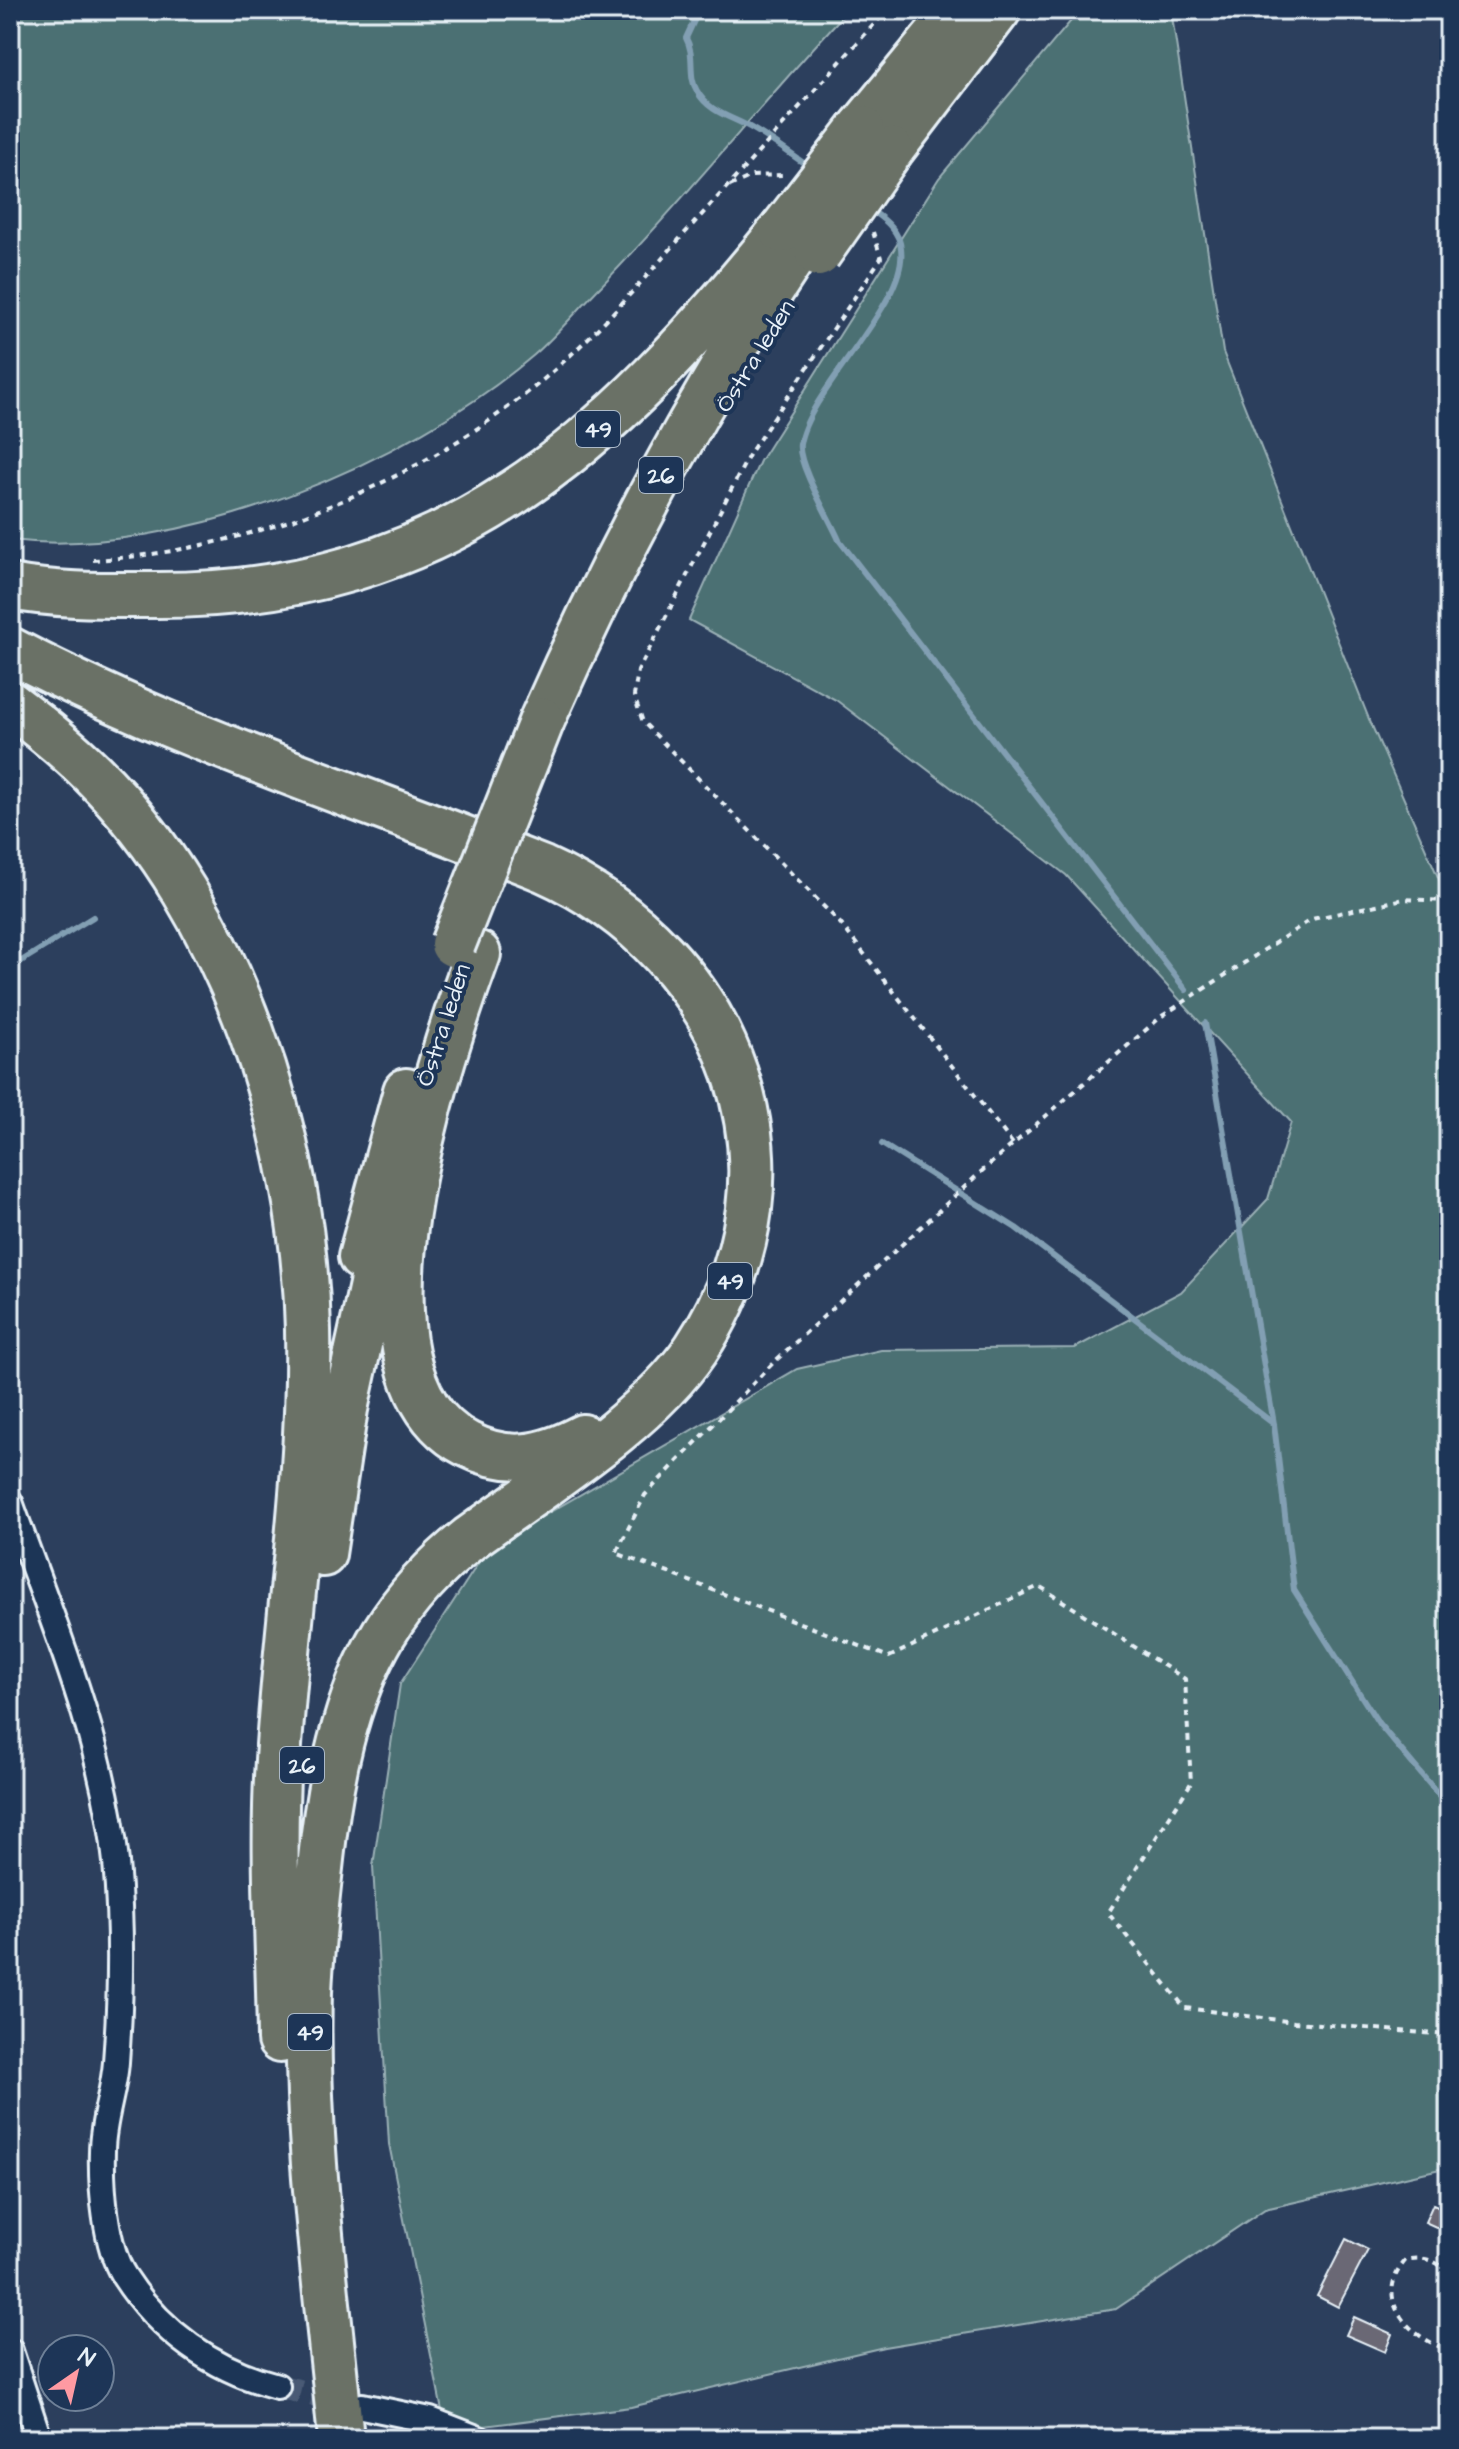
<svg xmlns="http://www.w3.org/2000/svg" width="1459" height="2449" viewBox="0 0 1459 2449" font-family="'Architects Daughter',sans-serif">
<rect width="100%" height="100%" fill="#2c3f5d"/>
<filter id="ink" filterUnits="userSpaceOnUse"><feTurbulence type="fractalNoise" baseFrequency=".0125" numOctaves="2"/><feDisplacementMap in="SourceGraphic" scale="16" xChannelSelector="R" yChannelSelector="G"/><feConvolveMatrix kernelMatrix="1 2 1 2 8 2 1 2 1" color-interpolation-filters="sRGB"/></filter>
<g filter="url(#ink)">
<!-- green -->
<path fill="#4c7073" stroke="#9ab0b6" stroke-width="2" d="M10,10H848C764,100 687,197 602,285C579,308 558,334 534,355C407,464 180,560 10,540Z
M1080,10H1171L1223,352L1369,719L1449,902V2167L1265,2209L1116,2309L884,2347L631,2407L446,2431L389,2144L373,1866L400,1684L488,1548L797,1369L881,1350L1075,1348L1181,1292L1268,1199L1291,1122L1066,875L836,700L689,620L760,461L939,178Z"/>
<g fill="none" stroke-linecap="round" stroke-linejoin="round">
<!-- stream -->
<path stroke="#829fb3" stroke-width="6" d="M699,10L686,38C696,56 687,75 697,91C709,113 733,117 753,129C772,140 791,154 809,167
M868,208C881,217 896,227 900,243C915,298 809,388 800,444C797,464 830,519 839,540L1186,990
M10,968L93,917
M1205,1023L1274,1424L1294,1590L1379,1724L1449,1807
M882,1144L1016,1228L1274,1424"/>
</g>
<!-- building -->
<path fill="#6a6874" stroke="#e8f1f8" stroke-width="2" d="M1433,2204L1449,2211V2233L1425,2222Z
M1346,2239L1368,2250L1338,2307L1317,2296Z
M1354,2317L1392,2334L1385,2352L1346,2335Z"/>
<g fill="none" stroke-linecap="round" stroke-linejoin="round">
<!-- street-tunnel -->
<path stroke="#485a74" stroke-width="24" stroke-dasharray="24 12" stroke-linecap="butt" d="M277,2386L345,2402"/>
<defs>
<path id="street" d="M10,1502C51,1618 103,1737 116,1862C122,1928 121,1995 116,2062C114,2092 102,2121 102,2151C101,2186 105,2246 124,2276C160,2332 214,2370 277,2386
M10,2351L39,2439
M362,2406L430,2420L479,2439"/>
<path id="highway" d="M861,128L958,10
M891,150L998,10
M10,587C58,596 106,595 155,595C447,596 609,443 782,230
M10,650C180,739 365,798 543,869C732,953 815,1169 696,1349C646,1423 541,1486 469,1539C435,1566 407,1596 384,1633C344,1700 329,1783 321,1859C316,1903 311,1948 309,1992C305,2141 327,2291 341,2439
M10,704C38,725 67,748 92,773C232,911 304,1138 308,1330C311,1474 287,1617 278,1760C272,1853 279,1946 280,2040
M542,720C614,557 697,400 796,252
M478,954C438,1063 332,1374 467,1444C508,1465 543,1458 583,1437
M361,1257L406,1091
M323,1554L345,1409L384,1229"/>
</defs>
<!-- street casing -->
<use href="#street" stroke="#e8f1f8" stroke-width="30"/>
<!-- highway casing -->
<use href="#highway" stroke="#e8f1f8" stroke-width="50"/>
<!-- path -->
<path stroke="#e8f1f8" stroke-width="4" stroke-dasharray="6 6" stroke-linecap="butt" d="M730,186L752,176L783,175
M873,232L881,258L750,453L638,671L634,696L643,722L840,923L1013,1144
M93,560C249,551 404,488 527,393C585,347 635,289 684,234C752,160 819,85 887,10
M1449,901L1404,899L1312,919L1162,1016L982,1171L774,1362L645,1495L616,1553L889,1657L1039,1586L1185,1679L1191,1783L1108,1913L1185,2008L1294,2022L1449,2035
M1449,2273C1436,2260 1424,2256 1406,2260C1371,2299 1410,2338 1449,2350"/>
<!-- street -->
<use href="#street" stroke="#1d3557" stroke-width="24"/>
<!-- highway -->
<use href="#highway" stroke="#6a7166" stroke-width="44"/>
<defs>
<path id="highway-bridge" d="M782,230L861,128
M818,254L891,150
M453,944L542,720"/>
</defs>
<!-- highway-bridge casing -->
<use href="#highway-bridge" stroke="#e8f1f8" stroke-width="50" stroke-linecap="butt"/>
<!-- highway-bridge -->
<use href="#highway-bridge" stroke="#6a7166" stroke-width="44"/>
</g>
</g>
<g text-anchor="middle" stroke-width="8" stroke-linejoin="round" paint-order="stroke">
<!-- shield labels -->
<g fill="#1d3557" stroke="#abb9c8" stroke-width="2">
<rect x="576" y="411" width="44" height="36" rx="6"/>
<rect x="639" y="457" width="44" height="36" rx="6"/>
<rect x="708" y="1263" width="44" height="36" rx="6"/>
<rect x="280" y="1747" width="44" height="36" rx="6"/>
<rect x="288" y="2014" width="44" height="36" rx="6"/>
</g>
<g font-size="22" font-weight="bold" fill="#e8f1f8">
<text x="598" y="437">49</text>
<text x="661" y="483">26</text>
<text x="730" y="1289">49</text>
<text x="302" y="1773">26</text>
<text x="310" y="2040">49</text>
</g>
<!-- street labels -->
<g font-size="24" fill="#e8f1f8" stroke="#1d3557">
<text transform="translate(755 356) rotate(-58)" y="8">Östra leden</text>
<text transform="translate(443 1025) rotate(-72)" y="8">Östra leden</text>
</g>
</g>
<!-- margin -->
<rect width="1459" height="2449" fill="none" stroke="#1d3557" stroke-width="40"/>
<rect x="20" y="20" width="1419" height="2409" fill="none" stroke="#e8f1f8" stroke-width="3" filter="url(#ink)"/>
<!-- north arrow -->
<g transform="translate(76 2373) rotate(34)"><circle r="38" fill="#1d3557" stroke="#6e8097" stroke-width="2"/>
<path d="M0-6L14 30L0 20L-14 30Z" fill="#ff9aa2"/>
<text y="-12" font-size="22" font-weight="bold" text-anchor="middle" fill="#e8f1f8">N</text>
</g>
</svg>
